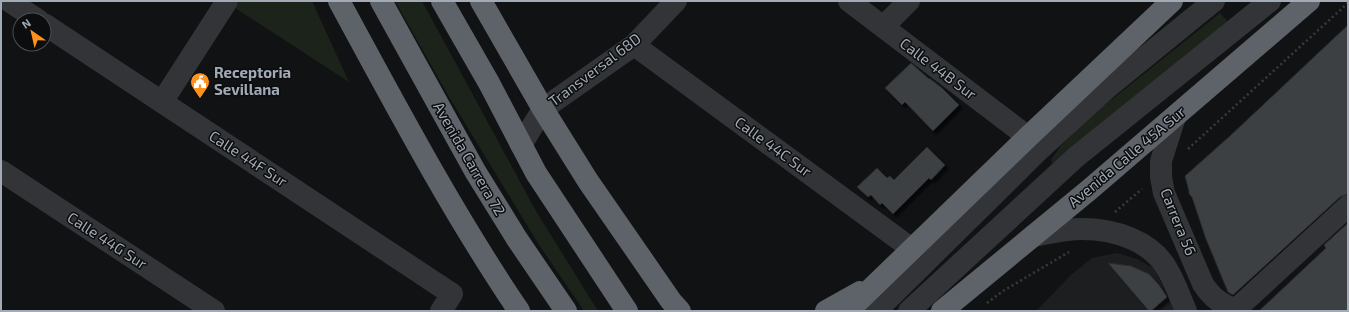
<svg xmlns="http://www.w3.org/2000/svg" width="1349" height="312" viewBox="0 0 1349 312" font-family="'Exo 2',sans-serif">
<defs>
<filter id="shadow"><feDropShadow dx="3.5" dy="3.5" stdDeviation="1" flood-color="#0009"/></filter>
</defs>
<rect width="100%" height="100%" fill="#111213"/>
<!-- built -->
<path fill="#1d1e20" d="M1117,253L1137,259L1153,268L1162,284L1174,311H1036L1072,274L1092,258Z"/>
<!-- green -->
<path fill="#1b231b" d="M240,1H312L349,82L235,8Z
M395,1H422L536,211L598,311H584L539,245L449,97Z
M1220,13L1229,23L1054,163H1052L1051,160L1060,147L1085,121Z"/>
<!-- building -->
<path fill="#3d4043" stroke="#2b2c2f" filter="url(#shadow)" d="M1348,25V194L1340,197L1233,295L1228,292L1206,239L1192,197L1189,194V191L1185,176L1230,136Z
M911,63L929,79V78L942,88L959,105L933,131L905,102L902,105L885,88Z
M927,147L945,165L931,180L929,178L893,214L882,203L880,205L871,195L868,197L857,187L877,168L887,178L890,176L894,180Z
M1348,223V311H1259L1326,248L1324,245Z
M1108,263L1131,266L1149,274L1159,285L1167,297L1151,311H1149Z"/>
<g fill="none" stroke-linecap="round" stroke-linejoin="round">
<!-- path -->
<path stroke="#383b3f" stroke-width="2.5" stroke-dasharray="2 3" stroke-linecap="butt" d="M1188,149L1348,3
M1115,212L1142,189
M987,303L1003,291L1069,252"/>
<!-- minor -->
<path stroke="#323438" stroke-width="22" d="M9,1L38,20
M849,1L1028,137
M44,24L452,294L441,311
M883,27L909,1
M634,45L912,249
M162,102L227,1
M1175,117L1161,161V177L1164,193L1203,284C1213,299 1220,303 1236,310
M521,145L543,109L634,45L676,1
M1,171L214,311
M1033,236C1049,233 1066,229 1082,229C1113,229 1151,240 1167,269C1175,282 1180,297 1186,311
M876,311L1041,148L1107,88L1214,1
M909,311L1076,157L1270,1
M1234,311L1348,206"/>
<!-- highway -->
<path stroke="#5e636a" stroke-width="22" d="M339,1C396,106 452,212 519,311
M381,1L475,171L517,239L566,311
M442,1L489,83L536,173L627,311
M481,1L543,109L588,181L671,301L680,311
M826,311L860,292
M848,311L1028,137L1172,1
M942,311L1089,190L1309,1"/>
</g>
<!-- icons -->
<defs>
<symbol id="civic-pin" viewBox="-11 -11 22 30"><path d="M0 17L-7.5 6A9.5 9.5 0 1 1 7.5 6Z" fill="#ff921d" stroke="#0c0d0e"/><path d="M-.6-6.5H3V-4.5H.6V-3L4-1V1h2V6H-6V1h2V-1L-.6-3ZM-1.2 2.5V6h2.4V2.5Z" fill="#fff"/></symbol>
</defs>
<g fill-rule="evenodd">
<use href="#civic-pin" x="189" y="71" width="22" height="30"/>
</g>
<g text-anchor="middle" stroke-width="3" stroke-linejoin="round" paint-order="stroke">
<!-- street labels -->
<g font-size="15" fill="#a1aab5" stroke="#0c0d0e">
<text transform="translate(938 69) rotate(37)" y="5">Calle 44B Sur</text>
<text transform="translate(595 70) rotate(-37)" y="5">Transversal 68D</text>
<text transform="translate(773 147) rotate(36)" y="5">Calle 44C Sur</text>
<text transform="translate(1127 157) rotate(-40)" y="5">Avenida Calle 45A Sur</text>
<text transform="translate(248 159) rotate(33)" y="5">Calle 44F Sur</text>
<text transform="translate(469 159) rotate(60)" y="5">Avenida Carrera 72</text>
<text transform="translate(1178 222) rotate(68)" y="5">Carrera 56</text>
<text transform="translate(107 241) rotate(33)" y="5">Calle 44G Sur</text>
</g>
<!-- poi labels -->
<g font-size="15" font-weight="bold" fill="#a1aab5" stroke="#0c0d0e" text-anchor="start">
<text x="214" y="78">Receptoria<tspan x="214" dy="17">Sevillana</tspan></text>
</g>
</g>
<!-- border -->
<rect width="1349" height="312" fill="none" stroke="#a1aab5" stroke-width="4"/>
<!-- north arrow -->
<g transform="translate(32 32) rotate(326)"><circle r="19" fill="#0c0d0e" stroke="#484c51"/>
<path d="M0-3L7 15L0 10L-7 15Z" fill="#ff921d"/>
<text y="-6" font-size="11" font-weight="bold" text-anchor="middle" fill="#a1aab5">N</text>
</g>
</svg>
